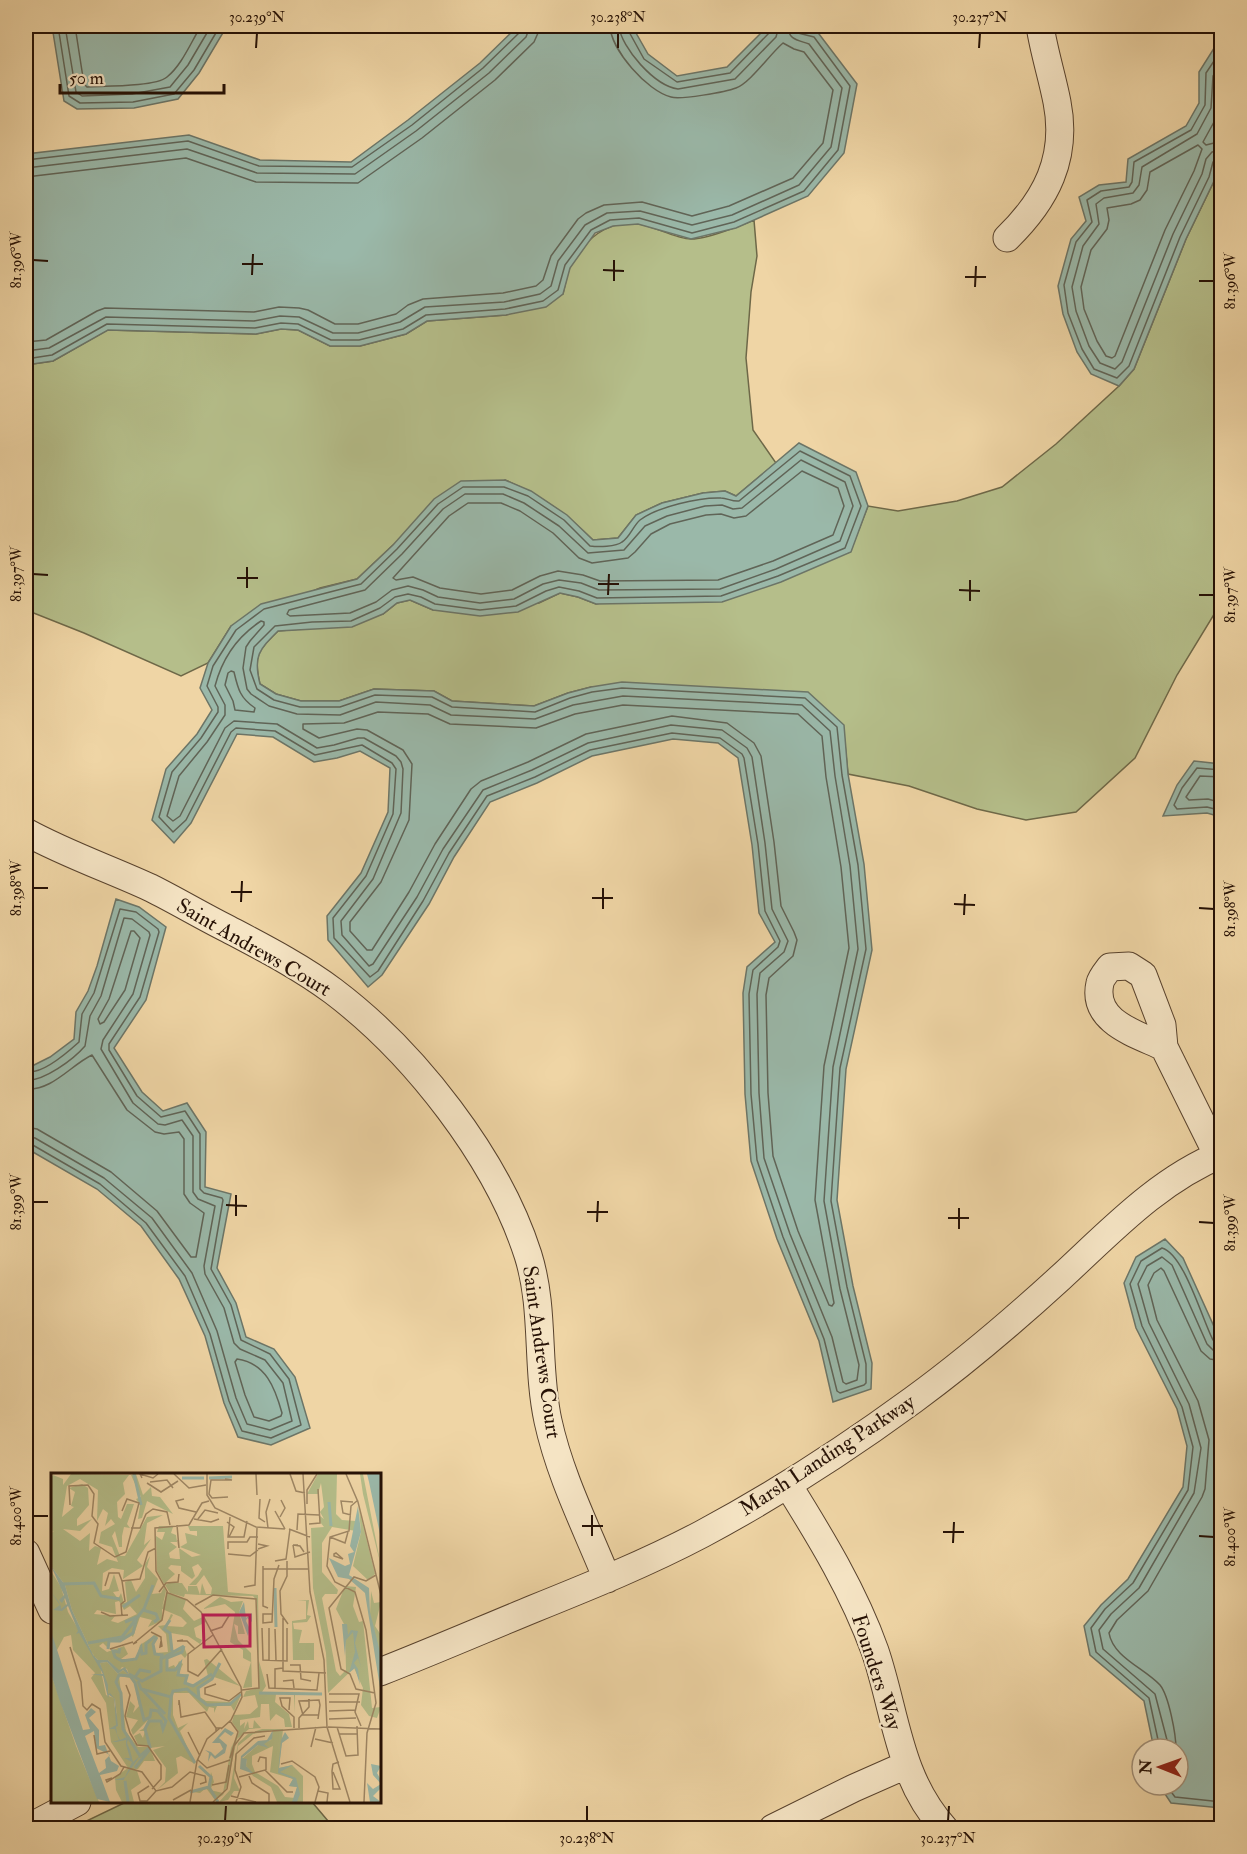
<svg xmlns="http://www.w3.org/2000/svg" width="1247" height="1854" viewBox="0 0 1247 1854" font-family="'IM FELL Double Pica',serif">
<rect width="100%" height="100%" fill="#efd5a5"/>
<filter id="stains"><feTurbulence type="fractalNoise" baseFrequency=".00333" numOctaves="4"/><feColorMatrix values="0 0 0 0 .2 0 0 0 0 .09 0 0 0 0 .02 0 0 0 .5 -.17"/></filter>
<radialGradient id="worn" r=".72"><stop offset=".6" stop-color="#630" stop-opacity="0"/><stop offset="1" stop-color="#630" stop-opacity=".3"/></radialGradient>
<!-- green -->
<path fill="#b5be8a" stroke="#6e6848" stroke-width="1.5" d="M1221,153V603L1177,675L1135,758L1076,812L1026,820L977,809L909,786L848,774L843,725L591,687L568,693L534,706L452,701L434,691L374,689L339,701H301L276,694L260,684C253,655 258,651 278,631L312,628L383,614L397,603L410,600L433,610L539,603L560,593L578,597L596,604L850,552L868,506L898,511L957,501L1002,487L1056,444L1119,386L1134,369L1186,239L1215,179Z
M754,220L757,256L751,292L746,358L753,430L776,463L736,496L725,491L703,493L662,503L636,515L618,538L593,540C565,513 541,495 505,480L393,545L357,579L320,588L231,626L208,663L181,676L84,633L26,610V365L53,361L107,330L256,334L281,329L298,330L330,346H360L406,334L427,321L506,315L563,294C565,285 567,275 570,267C584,240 607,219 639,224C654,226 678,240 692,239C706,239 740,226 754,220Z
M126,1802H312L334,1828H75L76,1826Z"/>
<!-- water -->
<path fill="#9ab8a9" stroke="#6c7567" stroke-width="1.5" d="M52,26H227L199,73L178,99L134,108L77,109L64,101Z
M518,26H632L648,54L677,76L727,67L768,26L816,30L857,84L844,153L808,196L736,228L691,239L638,224L613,226L595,233L570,268L563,294L546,307L506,315L427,321L406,334L360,346H330L298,330L281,329L256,334L108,330L53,361L26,365V154L189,135L260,160L351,162L408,120L480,63Z
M1221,26V153L1215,179L1186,239L1134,369L1119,386L1091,374L1077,352L1063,314L1058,286L1071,239L1086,221L1079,197L1099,185L1126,182L1128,159L1186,126L1199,103V72L1218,42Z
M799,443L856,472L868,506L851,552L781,582L722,602L596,604L578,597L560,593L518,612L480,616L433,610L410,600L397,603L383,614L352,627L278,631C259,650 253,656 260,684L276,694L301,701H339L374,689L434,691L452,701L534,706L568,693L591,687L622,682L808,692L844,725L848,774L864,864L872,950L846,1069L837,1200L853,1286L872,1363L871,1389L833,1402L819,1341L777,1239L751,1161L745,1094L743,993L747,967L775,942L759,913L752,845L738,758L718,743L673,739L592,756L537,783L490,802L454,857L429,904L382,975L368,987L328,940L327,916L361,873L388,812L390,768L360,751L337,758L314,762L273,737L237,734L191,823L174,843L152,820L166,769L197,734L212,710L200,688L208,663L231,626L261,604L357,579L393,545L434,499L461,481L505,480L531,491L567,515L593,540L618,538L636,515L662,503L703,493L725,491L736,496Z
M1194,761L1221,764V817L1207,813L1163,816L1177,785Z
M116,899L139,907L166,927L146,1000L114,1048L142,1092L163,1111L187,1103L206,1132L205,1187L231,1194L217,1268L236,1303L246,1337L274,1349L295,1377L310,1428L271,1445L238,1437L224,1403L205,1336L179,1279L141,1226L97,1189L26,1148V1064L30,1067L50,1057L74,1039L76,1012L88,991L97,966Z
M1165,1239L1183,1258L1221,1342V1808L1171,1803L1159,1785H1178V1749H1154L1144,1701L1090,1655L1084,1626L1101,1605L1128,1579L1183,1487L1187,1446L1177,1409L1136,1328L1124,1283L1136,1257Z"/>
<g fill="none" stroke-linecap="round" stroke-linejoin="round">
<!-- shore -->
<path stroke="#606457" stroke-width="1.5" d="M58,26L69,96L80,103L133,102L174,94L194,70L220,26
M65,26L76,92L82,96L132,94L170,87L188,65L211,26
M75,26L84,84L87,87C104,86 155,87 167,77C182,65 191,42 201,26
M619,26C621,48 655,86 678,89L735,79L776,37L779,26
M627,26L628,30L644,59L677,82L730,73L770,32L772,26
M1222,49L1206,73L1205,105L1191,130L1134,162L1132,182L1129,187L1101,191L1087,200L1092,222L1076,242L1064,285L1068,313L1082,349L1094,369L1117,378L1129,366L1180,237L1209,177L1213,162L1217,158H1222
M1222,63L1213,76L1211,108L1197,134L1142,167L1139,185L1133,193L1104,198L1096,204L1099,224L1083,246L1072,287L1076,311L1089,346L1100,363L1115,369L1122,362L1173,234L1202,174L1206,159L1212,152L1222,150
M1222,98L1220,111L1203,142L1206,145L1222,141
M1198,145L1202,149L1194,171L1165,230L1115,356L1112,358L1106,356L1097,341L1084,309L1081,287L1091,250L1107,229L1109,220L1107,208L1131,204L1140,200L1147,190L1150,172Z
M26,160L188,141L259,166L352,167L412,125L483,68L520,32L522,26
M26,168L187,149L257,173L355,174L416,131L489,73L526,37L530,26
M26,177L186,158L256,182L358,183L422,138L495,80L534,42L538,33L539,26
M26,342L46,340L97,311L105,308L254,312L279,307L299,308L308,310L335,324H358L396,314L408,305L423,299L503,293L536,286L543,280L551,256L578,219L586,213L604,205L642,202L692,216L729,206L793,178L823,143L833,90L804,52L794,49L783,43C770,54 750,83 736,88C726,92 680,100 671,97C647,91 611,50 610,26
M26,351L49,348L106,317L254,321L280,316L299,317L333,333H358L400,322L425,307L504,302L540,294L551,286L558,261L585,225L607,213L640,211L692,225L732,215L799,185L831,147L842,88L809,44C798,40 788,40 788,26
M26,359L52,355L107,324L255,328L281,323L298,324L331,340H359L403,329L426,315L505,309L543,301L558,290L565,265L591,230L610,220L639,218L692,233L734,222L804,191L838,150L850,86L814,37L798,33L795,26
M800,451L850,476L861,506L845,548L778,576L721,596L597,598L579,591L559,587L546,591L516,606L480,610L435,604L421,597L408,594L395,597L380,608L351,621L312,622L275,626L254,647L250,670L257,689L274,700L300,707H340L375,695L432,697L452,707L535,712L570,698L592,692L622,688L805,698L837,727L842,775L858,865L866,949L840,1068L831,1201L847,1287L866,1364V1383L864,1385L840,1393L837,1391L824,1339L783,1237L757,1160L751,1094L749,994L753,970L778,947L780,941L765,911L758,844L744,758L742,754L720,738L672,733L590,750L535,777L487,796L449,853L423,901L378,971L370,977L334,938L333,918L366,876L393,814L396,769L392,763L362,745L315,755L275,731L236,728L231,732L186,820L173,832L159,817L172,772L201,738L218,712V707L207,686L213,666L236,630L264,609L361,584L397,549L438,504L463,487H504L528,496L564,520L590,546C598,547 616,547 622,542C630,537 633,526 640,520C657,507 700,497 721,498C728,498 732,502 739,501Z
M801,460L845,482L853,506L840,541L776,569L720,589L599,590L581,583L559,580L543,584L514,599L480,603L438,597L423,590L408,586L392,590L376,602L350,613L290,616L287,614L289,610L365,590L402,554L443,509L465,494H503L524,503L559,526L588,553L624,550L645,526L667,516L705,506L722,505L733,509L742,508Z
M802,471L838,488L844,506L833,535L773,561L718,580L600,581L583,575L558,571L540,576L512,590L481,594L440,588L413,577L396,580L393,578L449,516L468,503H501L520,511L553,533L579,558L592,563L628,558L635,552L651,534L670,524L706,515L721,514L734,518L746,516Z
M261,621L264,622V625L250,641L246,647L243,668L247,689L251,694L269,706L297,714L340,715L376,702L430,705L451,715L535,719L573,705L623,696L802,705L830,731L835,776L850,866L858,949L833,1067L824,1201L840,1289L859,1365L857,1380L846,1384L843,1382L832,1337L790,1234L764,1158L759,1093L757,994L760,973L784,952L788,941L772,909L765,843L752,757L747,748L722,730L671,725L588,743L532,770L483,790L443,849L417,897L373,964L369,966L342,935L341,921L373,879L401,813L403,769L401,762L396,756L364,738H358L334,745L317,748L277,724L234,721L225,728L180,816L173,821L167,816L179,776L207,742L225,715V705L215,686C222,659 238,636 261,621Z
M231,671L234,672C238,689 240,698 255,708L254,712L235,710L233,701L225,685L228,673Z
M623,705L798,714L822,736L826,777L841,867L849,948L824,1066L815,1200L834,1303L832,1306L829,1305L798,1231L773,1156L768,1093L766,995L769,978L793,956L797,940L794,932L781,906L774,842L761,756L754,743L727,723L672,716L586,734L528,762L481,781L471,789L435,844L409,892L372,950H367L350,931V922L381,882L409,820L412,764L403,750L367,730L357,729L319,738L303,729V724L344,723L378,712L428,714L450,724L536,728L575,714Z
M1222,770L1197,768L1182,788L1174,805L1177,809L1207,807L1222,811
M1222,777L1200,776L1186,797L1189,800L1208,799L1222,803
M131,931H134L140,938L125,990L104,1022L100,1024L98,1019L109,999Z
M26,1071C40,1076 68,1052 79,1042L82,1014L94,993L120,909L136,912L158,929L159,932L140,997L109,1044V1050L137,1096L161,1117L185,1111L200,1134V1189L204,1193L222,1198L223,1200L211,1269L231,1305L241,1340L270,1354L289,1379L301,1425L271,1438L242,1431L229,1401L210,1334L185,1276L146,1223L100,1184L31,1144H26
M26,1080C43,1082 74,1059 85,1046L90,1016L101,996L124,918L132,919L149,932L150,935L133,994L103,1040L101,1049L133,1103L158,1124L165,1125L182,1120L193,1136V1192L198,1199L215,1206L204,1266L205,1274L224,1308L234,1343L240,1349L265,1360L283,1383L292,1421L270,1430L247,1424L236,1398L217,1331L192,1273L152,1218L104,1178L35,1138L26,1136
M26,1089C52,1091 71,1065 92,1055L127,1110L155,1132L164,1134L179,1132L184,1139V1194L190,1203L204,1213L196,1257H191L157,1211L111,1172L37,1129L26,1127
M237,1359C266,1363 275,1388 282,1413L281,1416L269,1421L254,1417L245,1395L235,1362Z
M1160,1749L1149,1698L1096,1652L1091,1628L1105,1609L1133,1583L1188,1490L1193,1447L1182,1407L1142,1326L1130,1284L1141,1261L1162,1248C1184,1254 1202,1319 1213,1340L1222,1344
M1167,1749V1740L1155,1694L1103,1649L1099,1630L1111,1614L1139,1588L1194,1493L1201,1448L1189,1404L1149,1323L1138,1284L1147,1266L1162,1257L1172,1265L1207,1344L1213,1350L1222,1352
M1176,1749C1176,1735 1169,1696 1160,1685C1144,1668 1113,1657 1109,1633L1117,1620L1148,1591L1202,1497L1205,1489L1209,1440L1198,1401L1157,1320L1148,1285L1154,1273L1161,1268L1164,1271L1201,1351L1210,1359L1222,1361
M1166,1785L1175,1797L1222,1802"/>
<defs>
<path id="minor" d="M1007,238C1046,200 1068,158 1057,102C1052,76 1044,52 1040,26
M26,832C66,854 110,869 151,888C177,901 202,916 228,929C264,948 301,967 333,991C414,1052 497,1158 528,1255C545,1309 536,1366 548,1421C560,1476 586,1527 607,1579
M1164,1047C1137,1034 1091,1022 1100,983C1101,978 1107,971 1110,967L1129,966L1143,975L1162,1025L1164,1047L1218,1156
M788,1485C821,1538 854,1592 875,1651C896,1713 898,1777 944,1828
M26,1553L52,1610
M380,1672C431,1652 482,1630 533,1609C590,1586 647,1563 702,1534C775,1495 846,1449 913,1400C965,1362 1013,1321 1060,1278C1110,1232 1158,1180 1222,1154
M28,1828L77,1802
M773,1828L854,1788L906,1765"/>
</defs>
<!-- minor casing -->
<use href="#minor" stroke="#58422d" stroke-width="29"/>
<!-- minor -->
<use href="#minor" stroke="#f5e4c4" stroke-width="27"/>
</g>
<!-- ticks -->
<path fill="none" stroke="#261105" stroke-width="2" d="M256,48L257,33M618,48V33M979,48L980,33M33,260L48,261M242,264H263M603,270L624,271M252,275L253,254M965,277H986M614,281V260M1199,281H1214M975,287L976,266M33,574L48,575M237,578H258M598,584H619M247,588V567M959,590L980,591M608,595L609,574M1199,595H1214M970,601V580M33,888H48M231,892H252M592,898H613M241,902L242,881M954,904L975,905M1199,908L1214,909M603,909V888M964,915L965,894M33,1202H48M226,1205L247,1206M587,1212H608M236,1216V1195M948,1218H969M597,1222L598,1201M1199,1222L1214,1223M959,1229V1208M33,1516H48M582,1526H603M943,1532H964M592,1536V1515M1199,1536L1214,1537M953,1543L954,1522M225,1821L226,1806M587,1821V1806M948,1821L949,1806"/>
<g text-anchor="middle" stroke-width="4.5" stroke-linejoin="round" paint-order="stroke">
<!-- street labels -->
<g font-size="21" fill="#261105" stroke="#f5e4c4">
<text transform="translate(254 947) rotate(30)" y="7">Saint Andrews Court</text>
<text transform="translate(542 1352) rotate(82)" y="7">Saint Andrews Court</text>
<text transform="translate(827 1455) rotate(-33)" y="7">Marsh Landing Parkway</text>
<text transform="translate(877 1672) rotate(72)" y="7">Founders Way</text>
</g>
</g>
<!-- overview -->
<g transform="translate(51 1473)">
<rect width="330" height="330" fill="#efd5a5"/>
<path d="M20,1L78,2L72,10L74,21L66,29L67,44L70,46L76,31H83L76,51L79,55L73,54L71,63V74H68L64,58L61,63L69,83H74L96,44L112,42L96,50L93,72L100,66L86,87L92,93L72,106L73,97L61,95L52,100L51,118L58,116L63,101L68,118L62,119L67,126L70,120L73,130L76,129L74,109L80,107L85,119L94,105V91L99,83L96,94L107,106L101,121L110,120L113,114L115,118L111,135L116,120L135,127L132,136L143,148L152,144L155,149L143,155L145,164L151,167L149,171L137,163L120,160L122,179L133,173L136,182L134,185L129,180L116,186V195L123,192L125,196L128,188L132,191L127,202L138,201L134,209L142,212L157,203L153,187L156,186L189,213L163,204L148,214L149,224L155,228L179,229L190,222L183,238L180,233H166L163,240V235L158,234L156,239L138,220H122V242L127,255L137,250L129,258L144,291L130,283L125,285L127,300L106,317L114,309L115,295L102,277L114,273L99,275L104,288H93L87,296H80L86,298L90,310L80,317L83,329H71L65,317L64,304L77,295L60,269L55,230L40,205L44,200L22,177L20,162L13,164L5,179L0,158V98L10,114L17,139L49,193L55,222L63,225V232L66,243L64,226L57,221L49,190L56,189L67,201L72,197L78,202L76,196L71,194L68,198L57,187H47L42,182L21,137L14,112L0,93V60L3,58L0,59V5L2,2L12,6V12ZM29,6L47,17L46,48L52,36L57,40L54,53L60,46L64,51L50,59L48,70L61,74L67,89L56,86L46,92L50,75L44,73L38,78L39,60L29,68L12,56L29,58L41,46L26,53V46L38,32L37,15L31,11L18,15L24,19L20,33L23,34L11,44L16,13ZM68,128L73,137L79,133L86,141L67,150L60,148L64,143L43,141L46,137L65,141L64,129ZM111,136L130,144L136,150L132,154L116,153L122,142L120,141L115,152L107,153L115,161L117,179L104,180L102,169L107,163L104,162L89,172L85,186H70L77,181L73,173L56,179L48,173L52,170L56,174L59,169H69L79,161L82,164L89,144L101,147L97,154L111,148ZM68,203L80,205L84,212L88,233L82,240L84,233L79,228L75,244L87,247L80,257L82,262L97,247V253L88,258H94L92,265L89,260L83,263L87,272H95L98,274H87L75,259ZM85,1L92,22L100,14L101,23L109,24L122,41L96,28L91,45L87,46L89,32L85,26L90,24L80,2ZM267,1H286L285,41L291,47L305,48V58L281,54L271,70V99L287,117L286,121H274L271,125L285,198L289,203L295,197L294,153L285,136L294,113L305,114L302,133L308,149L312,148L321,235L330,234L326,245L318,243L310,232L312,215L303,195L277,220L275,180L262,115L260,55L273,54L269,49V43L273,46L269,39L273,34L270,10L267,21H256ZM309,1H312L330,93L312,21ZM308,36L324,101L317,107L302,93L310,59ZM108,53L122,54L120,60L125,62L126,69H119L126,74L118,80L119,85L125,86H129L128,75L141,84L150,82L129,74L136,70L134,60L146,63V58H139L137,53H172L177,119L207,122L208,188L215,213L211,219L273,221L244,222L243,240V221H225L224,229L238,241L241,254H234L233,246L225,241L219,248L218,231H210L209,244L189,247V253L194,249L193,256L197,248L198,255H202L203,247L210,255L198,256L186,266L176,313L172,322L164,327L155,315L149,320L142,319L158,313L160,299L163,309L159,317L172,320L180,275L188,259L181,249L183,242L199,241L207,234L204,222L192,224L195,218L208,215L206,128L202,123L149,122L134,121L133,124L119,120L114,112L118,110H131L137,119V113H146L149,122L151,110L155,121H160L161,115L153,102L145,112H138L147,103L151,96L147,91L141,94L144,103L141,106L130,98V93L120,92L117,95L124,101L113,111L106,98L105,63L111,67L114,59H106ZM320,118L323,130L330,129L324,153L330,162L329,183L319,141ZM169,124L180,129L192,128L188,139L194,161H187V153L183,151L187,167L200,180L201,214L192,215L200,189L192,185V177L179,169L184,139L174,131L152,136ZM258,127L256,142L260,143L256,149L242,150L243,156L251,157L248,170H263V187H242L241,148L255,146V128H246ZM0,201L25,273L48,329H0ZM211,256H232L228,295L241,292L252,303V329H226L220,314L202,303L195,293L196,286H191L207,272L220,267L222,257L202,261L187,273L183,305L189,318H183L177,327L168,329L179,317L187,270L197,261ZM222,273L219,299L242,306L238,313L246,314L244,325L234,324L227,313L204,299L201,291V283Z" fill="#b5be8a" fill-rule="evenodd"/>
<path d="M316,1H330V66L318,9ZM307,33L310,59L298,102L318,115L319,139L330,183V221L314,120L298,106L287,104L278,85L294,93L299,91L297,81L303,79L299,73ZM0,93L14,112L21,137L42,182L47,187H57L68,197L74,194L79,203L72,197L67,201L56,189L49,190L57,212V221L59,220L64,226L67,253L71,251L65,254L66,261L69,267L78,263L76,270L79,277L82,289L89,283L73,306L76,329L73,307H63L74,304L81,289L73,285H79L75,272V267L65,269H61L68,267L64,256H58L65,252L63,225L58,222L57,225L52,203L40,201H52L28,160L25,161L27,158L17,133L11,138L2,137L9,132L0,119L8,129L10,134V136L16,131L14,125L11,130L8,127L13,122ZM193,129L195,145L201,140V149L196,145L195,148L199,156L197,163L188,139ZM291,151H296L297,162L300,157L307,158L304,170L310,194L307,185L303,190L307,196L309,212L304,195L298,200L304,179L302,159L295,167L294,183ZM0,158L32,257L39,256L34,242L40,235L45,239L38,245L48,257V273L54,272L60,288L68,293L66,298L49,302L59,329L46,326L8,226L0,201ZM43,258L45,275L59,282L54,287L55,295L48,300L34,263ZM174,255L183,260L180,263L174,259L168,265L176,272L174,280L164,286L160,282L157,289L158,280L154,277L160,279L164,283L172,276L169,270H161ZM222,257L221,266L213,271L218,275L207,272L191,285L196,286L195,293L203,301L189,296L190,283L207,268L216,267ZM234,259L238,265L231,270L228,295L242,292L229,299L245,305L249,321L246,329H241L246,314L238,313L242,306L227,300L230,267ZM320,291L330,293L326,300L330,307V315L322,323L330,329H319L316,310L322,316L330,311L322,302Z" fill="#9ab8a9" fill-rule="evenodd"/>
<path fill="none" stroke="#9ab8a9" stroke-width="3" d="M83,1L90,32M131,5H153M158,5L181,4M278,29L280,53M11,111L43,110L50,123L69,126M224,115L225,154M72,134L89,122M93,136L102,112M119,147L113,156L119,160L121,178M106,164L102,171L104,181L111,182L110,186M37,170L71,164L92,137L105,141L107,146L103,149M133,173L131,179L116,185V197H124L129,191L127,202L136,203L134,210L142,213L161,201M69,175L68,179L62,178L64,184L71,188L85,186L90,175L91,181L95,180V171L104,163M57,176L58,168H69L82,160L86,144L74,149M78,201L91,208L110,198V186L133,173M68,202L79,203L84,210L93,247L99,244L100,237L107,238L115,248L112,256L110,248H98L94,256L99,274L89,283L72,256L70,220L65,209ZM84,204L89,197L100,199M87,208L90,216L120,224L122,218L136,216L156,232L179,231L190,221M91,216L114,241M208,220L271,221M120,224L118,245L144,290M148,225L147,215L161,206L169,190M148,293L160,304L158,314M84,295L99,276M74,308L77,329M139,319L158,314L167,329"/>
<path fill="none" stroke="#9f8765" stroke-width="1.5" d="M123,1L138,15L155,12M156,1V22L164,35L205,54L234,56M205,1L206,22M239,1L245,18L254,20M252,1L259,119L273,187L276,254L299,329M295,1L307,29L330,122M91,5L89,1L102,5L107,1M174,6L181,7H160L158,21L161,25L177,24M99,9L116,7L122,15M96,10L110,19L127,8M133,26L125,28L128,35L145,39M209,26L208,45L214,49M307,27L300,33L298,58L279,64L276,93L284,109L304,119L315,157L325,230L316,260L313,329M158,28L151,30L138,52L104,55L105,98L117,120L136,127L150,139L190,214L191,224L180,247L170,256M256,31V17L266,1M19,32L18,13L37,12L43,21L41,43L47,51L43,70L64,84L75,79L88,30L76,26L71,38M224,38L234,56M300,42L292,40L290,28L302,29M179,44L177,64H193L196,48M229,44L234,35L230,27M143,46L160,49L168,46M147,46L154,37L167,40M176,49L183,54L178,64M258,51L269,50L267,16M126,52L128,75L127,67M80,55H89L95,41L102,36L116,39L119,52M217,55L215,39L219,26M238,56L259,64M246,57L247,41L268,42M279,64L294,70L297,59M207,71L216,73L207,76M242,72L244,84L259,79M247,72H242L249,73L253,79M177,76V69H196L199,64H207M177,81L199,83L207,77M283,81L285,80L292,86L283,83ZM224,88L235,86L239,56M236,88V103L229,118L230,141L237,151M212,93V133L217,135M212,96H258M54,113L58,100H68L71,108M193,114L204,112L206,55M108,119L115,110L127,109L128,101M144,132L162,122L205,126L208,215L191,217M50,139L59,143L77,142M221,141H212V150L221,149L223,106L228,92M71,143L70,131L74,128L71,108L89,106L97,79L105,75M232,145V198L275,200M211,155L212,187L236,188V155M218,155V187M224,156L225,187M159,158L171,154L179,141M100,159L110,164V166L111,173L109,174L110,168M162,162L137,181V198L147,203L171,176M132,167L126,168H136L144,176M86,169L82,171L111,147L116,119M19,174L30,209L32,233L36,237L41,231L49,236L54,269L70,293L91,299L105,318L121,314L139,299L154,303L155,309L149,311M59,176L82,169M239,192H249L250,206L260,208M216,201L218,215L266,217L268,200M232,208L242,207L243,215M165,211L154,215V221L178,228L191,218M75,212L79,222L74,243L79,260L86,272L97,273L110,292V306L101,316M224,215V196L232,195M324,220L305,216L299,201L290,196L278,135L303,104L315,108L325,102M278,221H308L304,239L310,253M278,229H309M128,232V227L130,244L154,239L165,255M238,237L239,225H229L231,233L243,244V255M278,238L305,237M267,246L269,232L268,227L248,228L252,242H267M278,246L305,245M277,254L330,256M286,254L295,283L307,282L306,253M248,255V245L258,234V226M137,259L149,283M288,261H307M43,262L46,281L59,278M264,266L282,270M260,274L265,254M179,285L187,259L179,248M147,287L156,295L179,287M207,289L209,284L215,285V297M230,291L241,288L264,304L268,314L264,329M282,299L289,316H282L281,298L282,291L288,289M198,303L201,310L218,321V329M188,304L214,297L236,319H242M61,305L55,307L56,309L69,301L73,294M161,312L175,309L178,292M98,313L87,320L89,328H96L105,318M267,318L277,320L276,329M180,323L205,329M122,327L140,317M139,329L146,288L156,266L169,255H165V259M162,329L176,316L183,273L193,260L276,254M185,329L190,314L184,297L185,281L203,265L214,263"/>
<path fill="#c2185b" fill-opacity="0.15" stroke="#c2185b" stroke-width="3" d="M152,142H199V173L153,174Z"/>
<rect width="330" height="330" fill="none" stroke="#261105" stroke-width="3"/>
</g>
<!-- margin -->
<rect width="1247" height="1854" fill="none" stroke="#efd5a5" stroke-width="66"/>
<!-- north arrow -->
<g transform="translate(1160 1767) rotate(271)"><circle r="28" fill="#f5e4c4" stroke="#a29078" stroke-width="1.5"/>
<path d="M0-4.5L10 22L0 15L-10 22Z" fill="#8f2418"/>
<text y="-9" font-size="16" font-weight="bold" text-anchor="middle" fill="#261105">N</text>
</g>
<!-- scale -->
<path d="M60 84v9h164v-9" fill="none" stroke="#261105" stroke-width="3"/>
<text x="69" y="84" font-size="18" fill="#261105" stroke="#f5e4c4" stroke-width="4.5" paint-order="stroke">50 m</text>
<rect x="33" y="33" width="1181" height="1788" fill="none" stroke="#261105" stroke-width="2"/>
<g font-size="15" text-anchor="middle" fill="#261105">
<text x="257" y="22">30.239°N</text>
<text x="618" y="22">30.238°N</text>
<text x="980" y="22">30.237°N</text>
<text transform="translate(16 260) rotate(-90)" y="5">81.396°W</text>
<text transform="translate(1230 281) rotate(-90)" y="5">81.396°W</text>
<text transform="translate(16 574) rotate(-90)" y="5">81.397°W</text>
<text transform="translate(1230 595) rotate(-90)" y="5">81.397°W</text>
<text transform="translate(16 888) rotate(-90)" y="5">81.398°W</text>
<text transform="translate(1230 909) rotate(-90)" y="5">81.398°W</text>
<text transform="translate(16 1202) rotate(-90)" y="5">81.399°W</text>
<text transform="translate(1230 1223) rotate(-90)" y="5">81.399°W</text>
<text transform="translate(16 1516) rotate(-90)" y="5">81.400°W</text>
<text transform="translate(1230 1537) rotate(-90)" y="5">81.400°W</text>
<text x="225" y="1843">30.239°N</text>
<text x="587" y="1843">30.238°N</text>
<text x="948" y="1843">30.237°N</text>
</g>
<rect width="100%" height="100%" filter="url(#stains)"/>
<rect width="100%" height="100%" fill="url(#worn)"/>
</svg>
